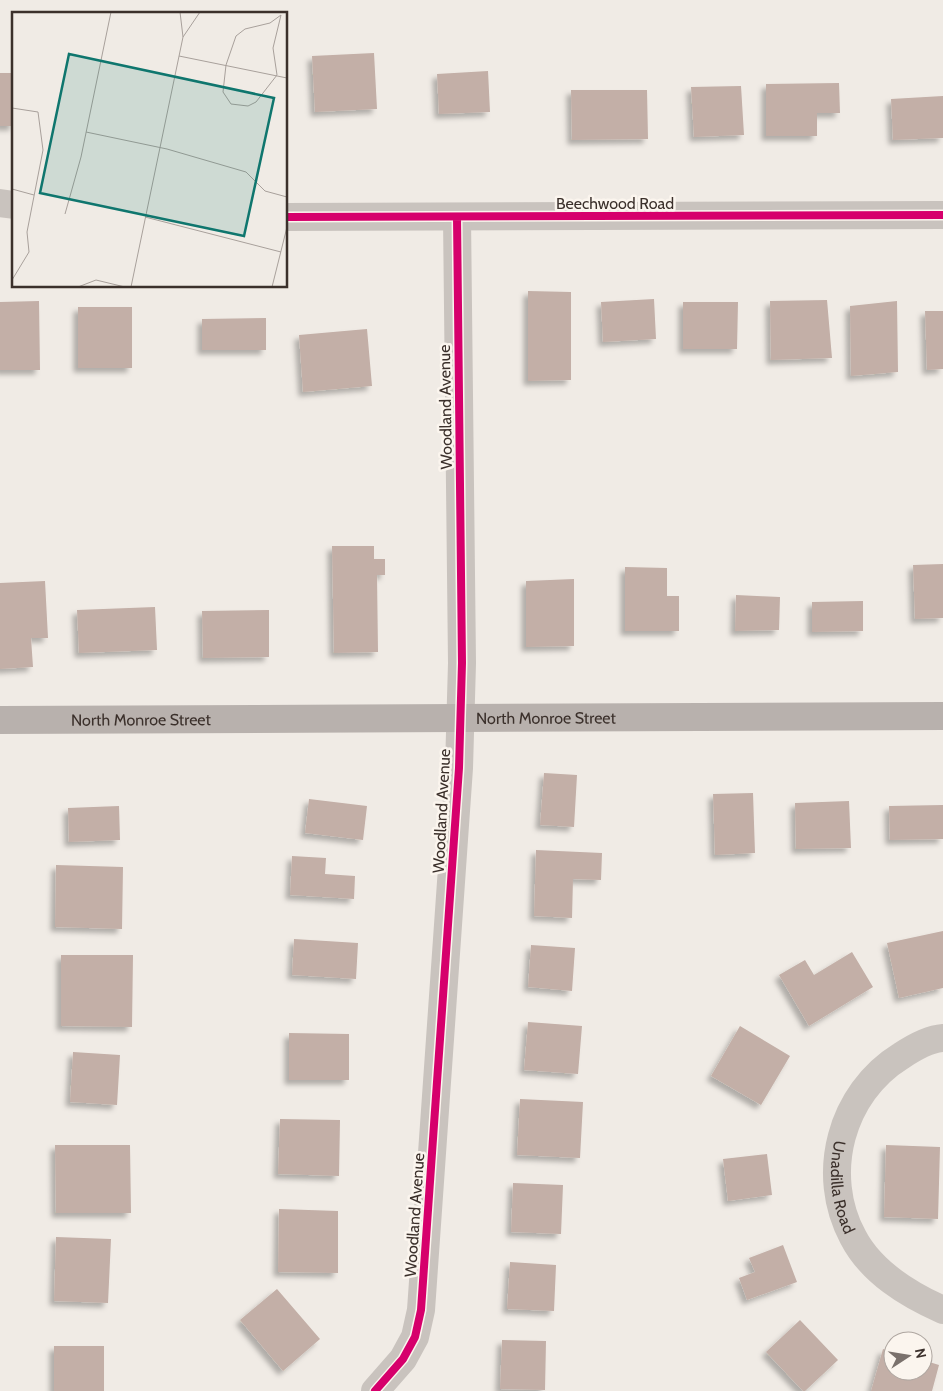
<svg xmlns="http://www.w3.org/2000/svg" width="943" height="1391" viewBox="0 0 943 1391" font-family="Cabin,sans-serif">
<defs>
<filter id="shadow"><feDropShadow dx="-4.5" dy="4.5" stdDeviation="2.5" flood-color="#0004"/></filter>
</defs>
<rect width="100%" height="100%" fill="#f0ebe5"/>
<!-- building -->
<path fill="#c3afa7" filter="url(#shadow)" d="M374,53L377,109L315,112L312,56Z
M488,71L490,112L439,114L437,74Z
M0,73H14V126H0Z
M839,83L840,113H817V136H766V84Z
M741,86L744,135L694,137L691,87Z
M571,90H647L648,139L572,140Z
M943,96V138L893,140L891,99Z
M528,291L571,292V380L528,381Z
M654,299L656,339L603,342L601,302Z
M827,300L832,358L771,360L770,301Z
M39,301L40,370H0V302Z
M897,301L898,372L851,376L850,306Z
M683,302H738L737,349H683Z
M78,307H132V368H78Z
M925,311H943V369L927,370Z
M266,318V350H202V319Z
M367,329L372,386L303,392L299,335Z
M332,546H374V559H385V575H377L378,652L334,653Z
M943,564V618L915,619L913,565Z
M625,567L667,568V596H679V631H625Z
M574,579V646L526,647V581Z
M45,581L48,638H31L33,667L0,669V583Z
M736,595L780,597L779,630L735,631Z
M863,601V631L812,632V602Z
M155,607L157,650L79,653L77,610Z
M269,610V657L203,658L202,611Z
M544,773L577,775L574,827L540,825Z
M753,793L755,853L715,855L713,794Z
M309,799L367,806L363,840L305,833Z
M849,801L851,848L796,849L795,803Z
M943,805V839L890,840L889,806Z
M119,806L120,840L69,842L68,808Z
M536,850L602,853L601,880L573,879L572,918L534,916Z
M292,856L326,858L325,874L355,876L354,899L290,895Z
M56,865L123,867L122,929L55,927Z
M943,931V988L899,998L887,943Z
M294,939L358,943L356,979L292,975Z
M531,945L575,948L572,991L528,987Z
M852,952L873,987L809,1026L779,975L805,960L814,975Z
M61,955H133L132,1027L61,1026Z
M528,1022L582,1026L578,1074L524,1070Z
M740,1026L790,1056L761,1105L711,1076Z
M289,1033L349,1034V1080H289Z
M73,1052L120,1055L117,1105L70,1102Z
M520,1099L583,1102L580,1158L517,1155Z
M280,1119L340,1120L339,1176L278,1174Z
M55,1145H130L131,1213H56Z
M886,1145L940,1147L938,1219L884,1217Z
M767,1154L772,1195L728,1201L723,1159Z
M513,1183L563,1185L561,1234L511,1232Z
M279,1209L338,1211V1273L278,1272Z
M56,1237L111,1239L108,1303L54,1301Z
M783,1245L797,1282L747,1300L739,1278L755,1272L749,1258Z
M510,1262L556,1265L554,1311L507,1309Z
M277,1289L320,1339L283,1371L240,1320Z
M800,1320L838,1360L805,1391H803L766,1352Z
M502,1340L546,1341L545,1390L500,1389Z
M54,1346H104V1391H54Z
M883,1349L893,1352V1371H923V1360L939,1365L932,1391H871Z"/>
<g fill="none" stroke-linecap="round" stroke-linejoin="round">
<!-- minor -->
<g stroke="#c9c3be" stroke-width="28">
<path d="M0,203L14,205"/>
<path d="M286,217L943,215"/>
<path id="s1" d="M943,1038C929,1039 913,1048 901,1056C841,1093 819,1174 853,1237C871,1272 907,1294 943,1310"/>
<path d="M375,1391L403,1359L415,1337L421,1310L459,768L462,663L457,217"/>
</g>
<!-- major -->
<path stroke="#b8b1ad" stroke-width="28" id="s2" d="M0,720L943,716"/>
<defs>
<path id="cycleway" d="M286,217L943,215
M375,1391L403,1359L415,1337L421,1310L459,768L462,663L457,217"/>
</defs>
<!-- cycleway casing -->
<use href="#cycleway" stroke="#fbf5ee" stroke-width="11"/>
<!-- cycleway -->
<use href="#cycleway" stroke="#d6006c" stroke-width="8"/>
</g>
<g text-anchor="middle" stroke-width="5" stroke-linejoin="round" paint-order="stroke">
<!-- street labels -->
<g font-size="16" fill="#3b302b" stroke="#fbf5ee">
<text x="615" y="209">Beechwood Road</text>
<text transform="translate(445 407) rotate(-91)" y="6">Woodland Avenue</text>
<text dy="6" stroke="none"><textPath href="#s2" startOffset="546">North Monroe Street</textPath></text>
<text dy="6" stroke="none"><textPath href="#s2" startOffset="141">North Monroe Street</textPath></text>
<text transform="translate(441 811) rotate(-87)" y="6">Woodland Avenue</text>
<text dy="6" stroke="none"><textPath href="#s1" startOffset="200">Unadilla Road</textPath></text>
<text transform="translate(414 1215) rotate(-86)" y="6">Woodland Avenue</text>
</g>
</g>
<!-- overview -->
<g transform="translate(12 12)">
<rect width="275" height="275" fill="#f0ebe5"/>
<path fill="none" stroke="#a8a09b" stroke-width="1" d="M171,25L188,0M167,44L275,66M265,63L244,90L236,94L219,92L211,80L214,53L224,24L233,17L258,11L269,3M265,63L261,36L269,3M0,96L26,100L31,138L15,220L17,240L0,268M74,120L155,137L234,160L253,179L275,185M0,177L22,183M53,202L69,145L99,0M133,205L269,240M66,275L84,268L113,275M119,275L171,25L168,0M260,275L275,215"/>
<path fill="#0f766e" fill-opacity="0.15" stroke="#0f766e" stroke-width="2.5" d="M57,42L262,86L232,224L28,181Z"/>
<rect width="275" height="275" fill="none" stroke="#3b302b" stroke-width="2.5"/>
</g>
<!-- north arrow -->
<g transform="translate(908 1356) rotate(78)"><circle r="24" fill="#fbf5ee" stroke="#aea6a0"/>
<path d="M0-4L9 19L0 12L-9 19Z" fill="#7a716c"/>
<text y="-8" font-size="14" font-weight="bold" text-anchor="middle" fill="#3b302b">N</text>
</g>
</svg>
